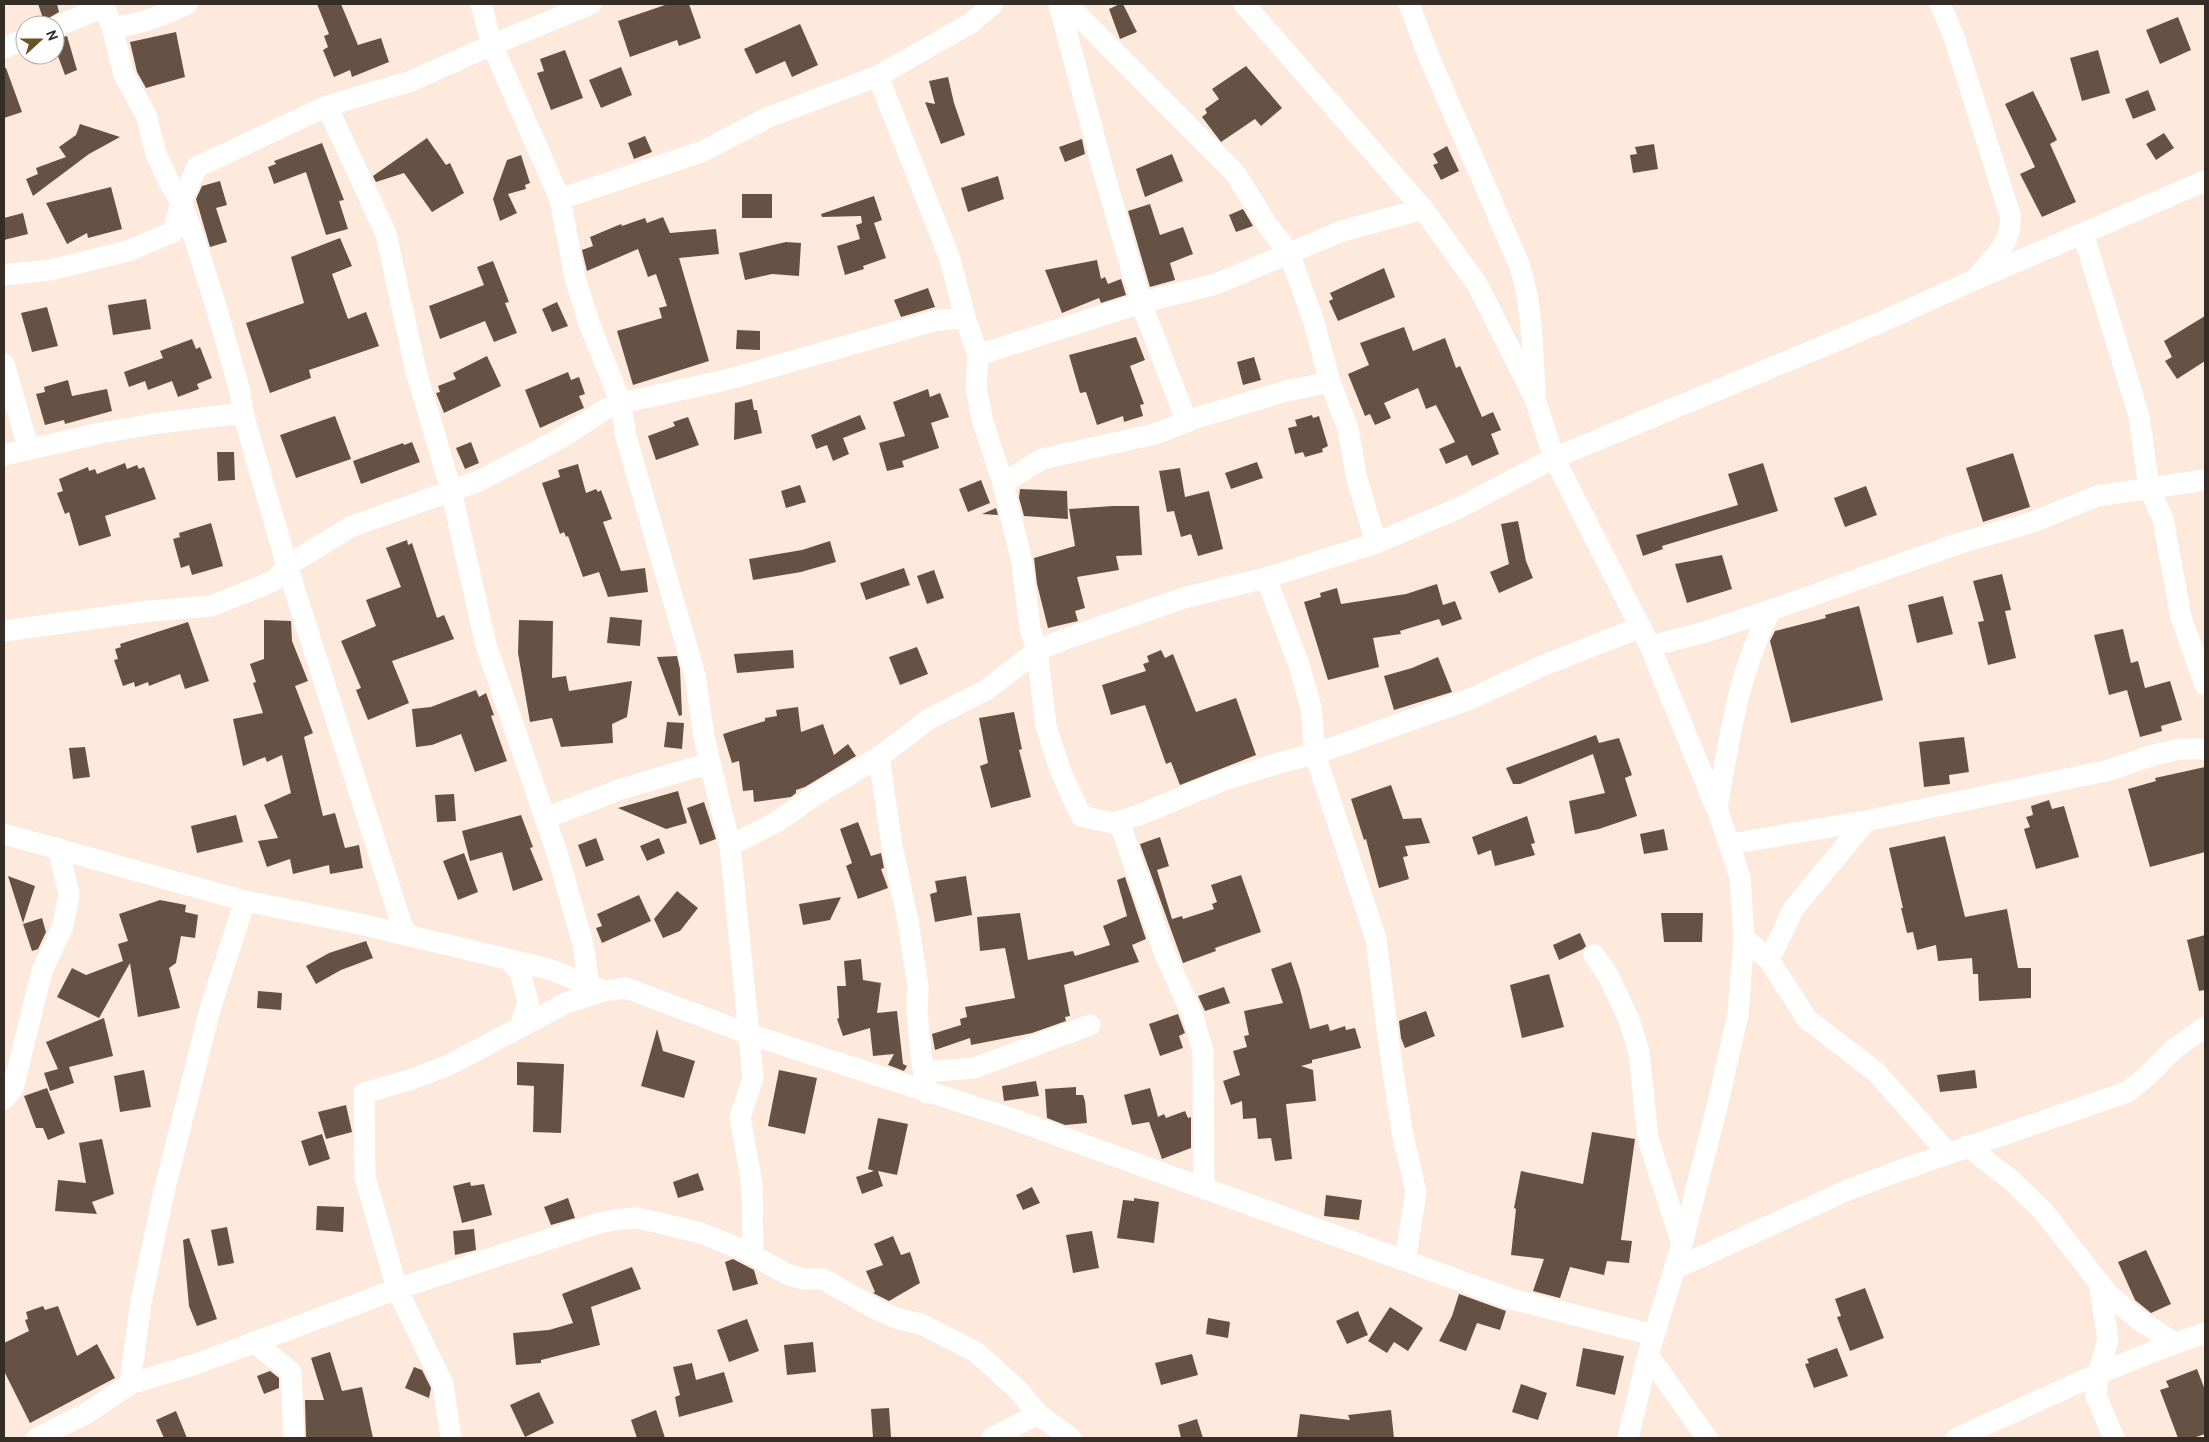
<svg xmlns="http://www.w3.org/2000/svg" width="2209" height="1442" viewBox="0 0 2209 1442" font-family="Cabin,sans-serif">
<rect width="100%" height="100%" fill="#fdeadc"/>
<!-- building -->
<path fill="#665244" d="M38,4H57L59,12L44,21Z
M317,4H341L358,45L381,38L389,62L352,77L350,70L334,77L323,50L328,47L324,36L329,34Z
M668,4H689L701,38L679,46L677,40L630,57L618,21Z
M1120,4H1123L1137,32L1120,39L1109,9Z
M2178,17L2191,50L2160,64L2146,30Z
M800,24L818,65L792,77L785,61L756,74L744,49Z
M176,32L185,77L146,88L137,72L130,42Z
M67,36L77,70L65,75L55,48V39Z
M565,50L583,98L551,110L537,73L544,71L540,59Z
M2098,50L2110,93L2082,101L2070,58Z
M1246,66L1282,108L1261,126L1255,119L1221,142L1202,117L1207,113L1205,109L1219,99L1212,89Z
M621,67L632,95L601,108L589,80Z
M4,68H6L22,112L4,118Z
M948,77L954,103L965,135L941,144L925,102L935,104L929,81Z
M2148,90L2156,110L2133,119L2125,99Z
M2033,91L2057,140L2050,144L2076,202L2042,217L2020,174L2035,167L2005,104Z
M80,124L120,137L89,154L33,196L26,179L38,174L36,168L66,157L59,147L76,135Z
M2164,133L2174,148L2156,160L2146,144Z
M645,136L652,152L634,159L628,143Z
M427,138L446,165L450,163L464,193L432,212L404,173L376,182L373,176Z
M1082,139L1085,154L1065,162L1059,147Z
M322,143L344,200L339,201L348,229L326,235L306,172L274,184L268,167L276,164L274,161Z
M1654,144L1658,169L1633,173L1630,155L1637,154L1635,147Z
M1447,146L1459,171L1441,180L1433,165L1438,163L1433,154Z
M1172,154L1183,181L1145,197L1136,169Z
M521,155L530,183L525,185L526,189L508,194L517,213L500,221L493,199L507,160Z
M998,176L1004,199L968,212L961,188Z
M220,181L227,205L216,208L227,242L210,247L196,199L202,186Z
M111,187L122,229L88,238L87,233L67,244L46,203Z
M742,194H772V218H742Z
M874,196L882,220L874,223L886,258L863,266L864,269L845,275L837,246L860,239L856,225L862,223L861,216L822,217L821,214Z
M1150,204L1160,235L1183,227L1193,254L1170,263L1175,280L1150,287L1128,211Z
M1243,209L1253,226L1236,232L1229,215Z
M23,213L28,234L4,240V218Z
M663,217L670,233L716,229L719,254L679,258L709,361L633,385L617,331L662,318L659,308L667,306L656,274L648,277L638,249L587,271L582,250L593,246L590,237L621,224L622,226L645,218L647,223Z
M340,238L352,266L332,274L348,319L366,312L379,346L309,370L311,378L270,393L246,323L304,303L291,257Z
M786,242L801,243L799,276L772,274L745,280L739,253Z
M1097,260L1101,279L1105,277L1108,284L1121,279L1126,295L1101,303L1099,298L1062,313L1045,270Z
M493,261L509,302L505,303L517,333L494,342L485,321L440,339L429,306L484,285L477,267Z
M1384,268L1395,297L1338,321L1329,301L1333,299L1330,293Z
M928,288L935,307L901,317L894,300Z
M146,299L151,329L113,335L108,305Z
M557,302L568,326L552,332L542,309Z
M47,307L58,346L32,352L21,313Z
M2205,316V361L2177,379L2165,361L2172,357L2164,341Z
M1404,327L1413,351L1445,338L1456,368L1460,366L1482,417L1493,412L1501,430L1491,434L1499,454L1472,466L1467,455L1446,464L1439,449L1455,442L1436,405L1426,409L1418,388L1384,403L1391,418L1375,425L1370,414L1365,416L1348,374L1369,365L1360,343Z
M737,330L760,331V350L736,349Z
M1136,337L1145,360L1130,366L1144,404L1140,405L1143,416L1124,422L1123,416L1097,425L1086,392L1080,393L1069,355Z
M192,339L196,349L200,347L212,378L197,384L199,389L178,397L172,381L148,390L145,381L129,387L124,372L163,358L160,351Z
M487,356L501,386L444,413L436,393L440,392L438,386L456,379L453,373Z
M1254,357L1261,380L1243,385L1237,362Z
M568,372L571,380L579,377L585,394L579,396L584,408L540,428L525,390Z
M68,380L72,396L107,389L112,411L65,424L64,420L45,425L36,394L45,392L44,387Z
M928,389L930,397L940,393L949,417L931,423L939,448L902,461L904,467L887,471L879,443L905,436L893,402Z
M752,399L754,410H757L762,433L734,440L735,403Z
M860,415L866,429L843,438L849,454L833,461L827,445L816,449L811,435Z
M1312,415L1313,418L1319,416L1328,446L1322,449L1323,452L1305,457L1303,452L1295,454L1288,428L1297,426L1295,420Z
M335,416L351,459L296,478L280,435Z
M688,417L699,445L656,460L648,436L675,426L673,422Z
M412,442L420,462L361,484L353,461L403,443L404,445Z
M471,442L479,463L465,469L456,448Z
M217,452H234L235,480L218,481Z
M2013,453L2030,507L1983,522L1966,468Z
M1257,462L1263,478L1231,489L1225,473Z
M125,463L127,469L137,465L139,469L144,467L156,499L105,516L111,536L79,546L69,512L65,514L57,493L63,491L59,479L88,467L89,471L95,469L97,474Z
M1763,463L1778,511L1662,546L1663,549L1643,556L1636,535L1738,505L1728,474Z
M578,464L586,493L596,489L598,492L601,490L612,519L603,522L621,571L645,568L648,592L608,597L599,572L583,577L568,536L566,537L564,532L560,534L542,483L560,477L558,470Z
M1180,468L1185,497L1209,491L1223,549L1198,556L1191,534L1181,537L1174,511L1167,512L1159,471Z
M981,480L990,503L968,512L959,489Z
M800,485L806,502L786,508L781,491Z
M1866,486L1877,515L1845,527L1834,498Z
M1020,489L1067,491L1068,519L1024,516L1019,498Z
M1113,506H1139L1142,555L1116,556L1119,570L1077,577L1085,608L1075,611L1078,621L1048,628L1037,584L1034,558L1075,546L1069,509Z
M996,508L998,515L982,514Z
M1518,521L1526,561L1533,578L1499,593L1490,572L1509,564L1501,524Z
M211,523L223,566L192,575L189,565L181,568L173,539L180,537L179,533Z
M407,540L408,545L412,543L437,618L444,615L454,639L392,661L409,703L368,720L356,690L361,688L341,641L376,626L366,600L401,587L386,548Z
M830,541L836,562L801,572L753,580L749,559L802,550Z
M1722,555L1732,589L1687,603L1675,564Z
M904,568L910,585L866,600L860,583Z
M934,570L944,598L927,604L917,576Z
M2002,574L2011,610L2005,611L2016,658L1988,665L1978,622L1984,621L1973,581Z
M1437,584L1443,605L1455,601L1462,619L1442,626L1439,619L1400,631L1401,634L1373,638L1379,667L1328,680L1304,602L1321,597L1320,593L1337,588L1341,604L1406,594Z
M1943,596L1953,634L1917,643L1908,605Z
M1859,606L1883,700L1791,723L1770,641L1775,631L1826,618L1825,615Z
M610,617L642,620L640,646L607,643Z
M264,620L291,621L292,641L308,681L295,686L313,733L304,737L323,816L335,813L345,848L359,845L363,868L330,874L329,865L293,874L290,859L267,867L258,841L278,838L264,805L291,793L282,755L267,762L265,757L243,766L233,719L263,713L253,683L256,682L250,664L264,659Z
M519,620L553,621L552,678L566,676L569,691L632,681L627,717L612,724L613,743L561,747L552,718L530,722L518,653Z
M188,622L209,681L185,689L180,674L149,686L148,682L135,687L134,682L123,686L114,660L118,659L115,649L121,647L120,644Z
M2123,629L2131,663L2138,661L2145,688L2170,681L2182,720L2161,726L2162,731L2140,737L2127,690L2109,695L2094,635Z
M917,647L928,674L900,685L889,657Z
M793,650L794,668L737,673L734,654Z
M1161,650L1165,658L1173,654L1196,712L1236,698L1256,755L1180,785L1171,762L1166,764L1145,705L1111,715L1102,685L1146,671L1143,664L1149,662L1147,656Z
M677,656L680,669L682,715L679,716L657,657Z
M1438,657L1452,692L1394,710L1384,676L1412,668Z
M476,690L479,697L486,693L494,715L491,716L507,761L475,772L461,734L432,745L416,747L412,709L431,707Z
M798,707L801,732L823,724L834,755L848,744L856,756L805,787L796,790V793L791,797L754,802L753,790L743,791L739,761L732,763L723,734L765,721V718L777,716L776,710Z
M1014,712L1022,749L1019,750L1031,797L991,808L980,766L988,763L979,718Z
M667,722L684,723L682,749L664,747Z
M1596,735L1599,743L1619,738L1632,775L1625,778L1637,816L1599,829L1575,834L1569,801L1605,793L1593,754L1520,784H1513L1506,768Z
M1964,737L1969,772L1949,775L1950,784L1924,787L1919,742Z
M85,747L90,777L73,779L69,748Z
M2205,767V852L2150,867L2128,789L2156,781L2155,778Z
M1391,785L1403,819L1421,818L1430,843L1405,846L1408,856L1403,857L1409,879L1379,888L1366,839L1364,840L1351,799Z
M678,791L687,823L666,829L618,808Z
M454,794L456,821L437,822L435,795Z
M2049,800L2052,809L2064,806L2079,857L2036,869L2024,829L2030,827L2026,817L2033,815L2031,806Z
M704,802L716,839L700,845L687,808Z
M236,815L243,842L197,853L191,826Z
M521,815L533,847L530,848L543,880L513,891L502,852L470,861L462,831Z
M1527,816L1535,843L1531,844L1535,855L1495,866L1491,850L1478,855L1472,837Z
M858,822L871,856L881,853L884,868L881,869L888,888L858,899L846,866L852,863L840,829Z
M1664,829L1668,850L1644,854L1640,834Z
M1945,836L1965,917L2007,909L2018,968H2031V998L1979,1001L1978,974H1973L1972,958L1938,961L1936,945L1917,950L1913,932L1907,933L1901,908H1903L1889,848Z
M1160,837L1169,866L1157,870L1172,919L1182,916L1183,919L1214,909L1212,904L1217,902L1211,885L1241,875L1261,932L1215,948L1216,951L1183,963L1140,844Z
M596,838L604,860L586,867L578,845Z
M659,838L665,853L647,861L640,846Z
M464,853L478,892L458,900L443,861Z
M8,876L35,886L23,923Z
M966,876L972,915L935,922L930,894L937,892L935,881Z
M1125,877L1146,939L1132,945L1139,962L1064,985L1070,1016L1065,1017L1066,1021L1032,1033L971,1045L970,1038L935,1050L932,1034L961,1025L960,1019L967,1017L965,1007L1015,998L1005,948L980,951L977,917L1020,913L1028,960L1073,951L1075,956L1110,945L1103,926L1127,916L1117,880Z
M677,891L698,908L680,931L663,938L654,919Z
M639,895L651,921L602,943L596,928L602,926L597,914Z
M841,897L830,920L803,925L799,904Z
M160,900L186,905L185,912L198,915L195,938L181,936L176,963L169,968L180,1008L138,1017L130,963L99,1018L57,997L72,968L86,975L123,961L118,944L128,941L119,914Z
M1661,913H1703L1702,942H1664Z
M42,918L46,932L38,949L32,951L23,924Z
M1580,933L1586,946L1583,949L1559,960L1553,945Z
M2205,935V990L2199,991L2187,940Z
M366,941L373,958L341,970L316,984L306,966L329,953Z
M861,959L863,980L881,983L877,1013L897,1011L903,1064L907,1066L904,1071L888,1065L894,1054L873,1056L870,1028L843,1036L837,1019L839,1018L837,986H846L844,961Z
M1291,962L1300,989L1310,1029L1328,1024L1330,1031L1345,1026L1346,1030L1355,1028L1361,1048L1312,1060V1063L1301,1066L1313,1070L1316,1101L1286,1104L1292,1159L1275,1161L1271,1138L1258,1139L1256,1118L1243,1119L1242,1101L1231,1105L1223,1081L1240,1075L1233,1051L1247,1047L1244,1036L1249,1035L1244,1011L1283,1003L1271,969Z
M1549,974L1564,1027L1522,1038L1510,985Z
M1224,987L1230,1003L1205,1011L1198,996Z
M258,991L282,993L281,1010L257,1008Z
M1426,1011L1435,1036L1405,1048L1401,1038L1399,1021Z
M1178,1014L1185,1033L1179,1036L1183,1048L1160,1056L1149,1024Z
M104,1018L113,1056L69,1067L74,1083L50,1091L44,1073L58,1069L46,1042Z
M657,1029L663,1051L695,1061L684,1098L641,1086Z
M517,1062L564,1064L561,1133L533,1132L534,1086L517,1085Z
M144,1070L151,1107L120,1112L114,1076Z
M779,1070L817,1078L805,1134L768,1126Z
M1975,1070L1977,1088L1940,1092L1937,1075Z
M1036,1081L1039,1096L1004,1101L1002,1086Z
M1076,1087V1095H1083L1085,1101L1087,1123L1065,1125L1047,1118L1045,1089Z
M47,1088L65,1133L48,1140L43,1128H36L24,1096Z
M1150,1088L1158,1117L1164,1114L1166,1118L1185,1111L1188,1118L1191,1117V1148L1162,1159L1149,1122L1132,1125L1124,1095Z
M346,1105L352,1132L326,1139L318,1112Z
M878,1118L908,1124L897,1175L878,1171L883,1186L862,1194L856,1177L874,1171L868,1169Z
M1592,1132L1635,1139L1621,1240L1632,1241L1629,1263L1607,1261L1604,1275L1570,1267L1560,1298L1533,1291L1544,1259L1511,1255L1516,1209L1514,1208L1521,1171L1583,1184Z
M322,1134L330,1159L309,1166L301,1141Z
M102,1139L114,1194L92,1202L97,1214L55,1211L58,1180L86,1183L79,1143Z
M698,1173L704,1190L678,1198L673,1182Z
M470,1182L471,1186L484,1184L492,1215L462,1223L453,1186Z
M1032,1187L1040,1203L1023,1210L1016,1195Z
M1326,1195L1362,1200L1359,1220L1324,1216Z
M568,1198L575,1218L551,1225L544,1207Z
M1134,1198L1159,1202L1154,1243L1117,1238L1123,1200L1134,1201Z
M317,1206L344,1207L343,1232L316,1230Z
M227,1227L234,1263L218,1266L211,1230Z
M474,1229L476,1250L455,1255L453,1231Z
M1092,1231L1099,1268L1073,1273L1066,1235Z
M893,1236L901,1255L910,1252L920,1283L889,1301L873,1293L875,1292L866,1271L883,1265L874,1244Z
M189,1238L217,1319L197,1326L189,1306L183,1240Z
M2146,1250L2171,1304L2151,1313L2135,1300L2118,1262Z
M733,1259L754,1270L758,1284L733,1291L725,1262Z
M632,1267L641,1289L591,1307L600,1345L541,1360V1363L516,1365L513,1333L549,1330L573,1323L562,1294Z
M1865,1288L1884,1338L1850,1351L1837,1317L1841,1316L1835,1299Z
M1459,1294L1506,1311L1500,1330L1477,1323L1466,1351L1439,1341L1452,1316Z
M43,1306L45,1310L58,1306L77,1356L97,1344L115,1378L30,1423L4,1371V1343L29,1331L25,1320L28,1319L26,1312Z
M1390,1307L1423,1328L1408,1351L1394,1342L1387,1353L1368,1341Z
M1358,1311L1368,1335L1347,1344L1336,1321Z
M1208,1318L1230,1322L1228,1338L1206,1334Z
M747,1319L759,1351L729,1362L717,1330Z
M813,1342L816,1372L787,1375L784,1345Z
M1583,1348L1624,1356L1615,1395L1576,1386Z
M1837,1348L1848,1376L1814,1388L1805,1364L1809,1363L1807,1359Z
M330,1352L342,1391L362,1387L373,1438H306L305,1400H324L311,1358Z
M1192,1354L1198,1375L1161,1385L1155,1363Z
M692,1363L696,1380L724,1372L733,1402L679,1417L675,1397L680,1395L673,1367Z
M414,1367L422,1370L431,1388L429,1398L405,1388Z
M2197,1369L2205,1390V1434L2193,1438H2178L2160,1390L2169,1387L2166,1381Z
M270,1371L279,1378V1388L264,1394L257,1376Z
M1521,1384L1547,1393L1538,1420L1512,1412Z
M539,1392L554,1423L525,1437L510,1405Z
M889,1408L891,1437L873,1438L871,1409Z
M656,1410L665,1438H637L631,1420Z
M1391,1410L1394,1438H1297L1300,1414L1350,1420L1348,1415Z
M176,1411L187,1438H164L156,1420Z
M1197,1419L1203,1438H1181L1178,1425Z"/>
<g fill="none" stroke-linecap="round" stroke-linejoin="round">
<!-- minor -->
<path stroke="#fff" stroke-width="21" d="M481,4L492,45L591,4
M1059,4L1102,166L1141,303L1187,422
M1067,4L1235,173L1268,226L1289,253L1313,319L1330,382L1348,429L1357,479L1376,543
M1244,4L1423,209L1477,284L1535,399L1554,458L1650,646L1715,805L1717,808L1740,877L1744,938L1738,1014L1717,1107L1682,1244L1648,1355L1628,1438
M1409,4L1429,57L1519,264C1533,306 1532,348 1535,392
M1940,4L1954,37L2010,215C2013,242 1994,257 1978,276
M55,27L104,7L112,27
M4,48L25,39
M878,76L950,259L965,317
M327,106L386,234L416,371L451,490L486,645L557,853L583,944L589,986
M560,199L575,278L589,323L621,403L626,437L695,675L704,737L730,846
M2083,233L2139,416L2149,488L2163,519L2181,617L2205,685
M4,275L50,270L128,251L173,232L181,202L197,167L327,106L411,81L492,45L560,199L701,152L769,117L878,76L971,23L993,4
M978,355L1147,301L1216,284L1342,231L1423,209
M4,364L29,450
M4,455L101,433L159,423L243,413
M1003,483L1042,459L1155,434L1193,419L1286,391L1330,382
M1266,578L1298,662L1311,707L1315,754L1376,939L1389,1044L1402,1131L1416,1192L1405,1261
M4,631L150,611L211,606L262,586L276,579L287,566L243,413L240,392L217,310L196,243L181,202L170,184L156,154L146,115L124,75L112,27C139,25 162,16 187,4
M1650,646L1702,633L1771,610L1957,544L2033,522L2097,496L2205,480
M879,757L892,846L908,921L918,987L917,1011L921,1055L927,1093
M1717,808C1729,741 1738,671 1771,610
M546,818L621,789L710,763
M1119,821L1164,952L1193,1016L1203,1052L1204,1189
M4,834L245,901L360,924L549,969L604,991L626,988L749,1034L730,846L778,821L817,794L879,757L929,719L986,690L1037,651L1065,639L1187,597L1266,578L1376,543L1459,508L1554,458L1879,323L1974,280L2205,181
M1730,844L1866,821L2110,770L2153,755L2182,749H2205
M405,935L287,566L350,527L479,481L561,438L604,410L621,403L726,380L934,321L965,317L978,355L976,387L983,423L1003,483L1022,563L1030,628L1037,651L1046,726L1061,772L1081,816L1113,823L1139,815L1224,780L1286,761L1315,754L1470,699L1542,666L1641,627
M1744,938L1769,960L1807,1019L1876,1072L1948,1153
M1594,955L1609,977L1629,1020L1639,1052L1648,1139L1682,1244
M509,960L520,972L528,1002L520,1028
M1769,960L1794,908L1866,821
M925,1072L974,1068L1090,1025
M4,1099L13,1088L42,971L63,926L69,894L58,848
M1967,1146L2011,1180L2043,1211L2108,1294L2139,1320L2175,1343
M753,1255L752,1184L740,1117L753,1078L749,1034L1007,1117L1508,1298L1654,1335
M1674,1269L1848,1190L1893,1173L2127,1092L2146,1077L2174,1049L2205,1027
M2099,1282L2108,1340L2098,1375L2096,1396L2114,1438
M254,1342L291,1372L294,1438
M1648,1355L1707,1438
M130,1384L141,1302L163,1196L211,1006L245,901
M37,1438L87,1413L130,1384L199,1363L400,1288L599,1223L620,1219L637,1218L664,1224L701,1233L743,1250L789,1275L804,1279H823L874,1308L896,1318L921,1324L976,1352L1018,1390L1038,1414L1071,1438
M451,1438L443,1384L397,1289L365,1177L364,1093L413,1079L451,1064L566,1003L604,991
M992,1438L1038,1414
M1957,1438C2039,1401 2120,1361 2205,1333"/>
</g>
<!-- border -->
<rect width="2209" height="1442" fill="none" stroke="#362d26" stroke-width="10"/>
<!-- north arrow -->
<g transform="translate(40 40) rotate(69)"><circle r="24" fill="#ffffff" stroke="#afaba8"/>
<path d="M0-4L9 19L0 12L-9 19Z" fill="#675422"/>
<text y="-8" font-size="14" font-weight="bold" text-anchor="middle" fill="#362d26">N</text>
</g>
</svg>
